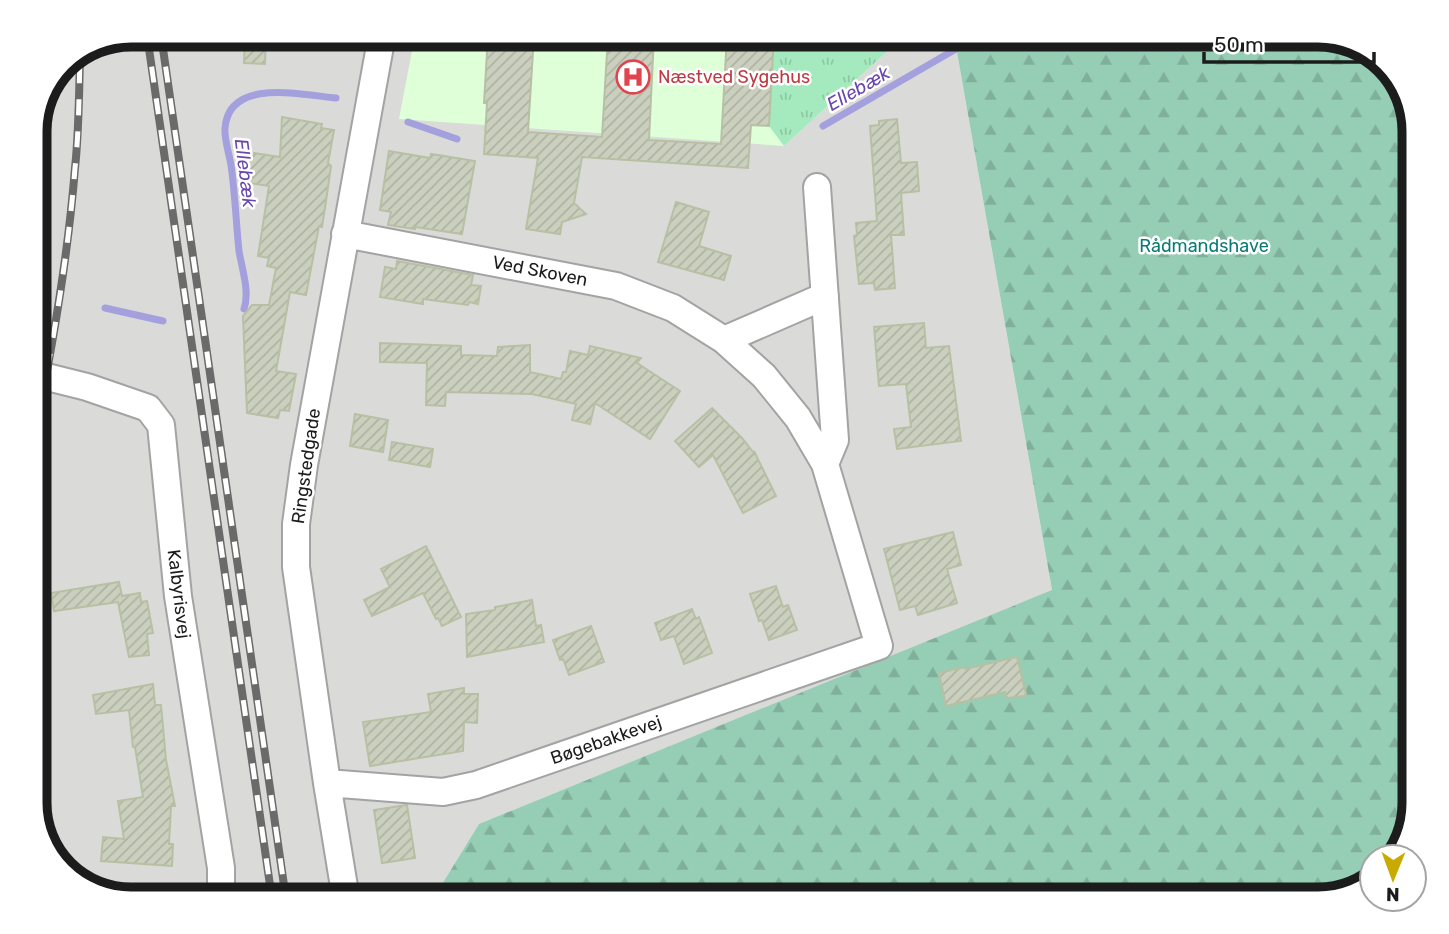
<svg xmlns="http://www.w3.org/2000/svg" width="1449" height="934" viewBox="0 0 1449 934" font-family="Rubik,sans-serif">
<defs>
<pattern id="grass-tufts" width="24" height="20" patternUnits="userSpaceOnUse" patternTransform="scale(1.75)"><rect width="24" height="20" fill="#a5eabe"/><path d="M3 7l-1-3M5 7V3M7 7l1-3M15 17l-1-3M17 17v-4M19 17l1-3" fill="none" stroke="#8dc8a3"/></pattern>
<pattern id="forest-firs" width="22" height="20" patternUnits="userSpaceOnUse" patternTransform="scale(1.75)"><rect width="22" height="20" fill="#95ceb5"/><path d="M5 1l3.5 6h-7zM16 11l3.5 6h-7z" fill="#80b09b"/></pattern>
<pattern id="building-hatch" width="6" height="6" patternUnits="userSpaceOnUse" patternTransform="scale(1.75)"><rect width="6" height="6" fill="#cbd0be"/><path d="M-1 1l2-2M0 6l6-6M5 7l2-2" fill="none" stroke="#aeb2a3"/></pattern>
</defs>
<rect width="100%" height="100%" fill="#e7eee1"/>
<!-- residential -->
<path fill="#dadad9" d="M131,35H954L1052,591L479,824L433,899H131L78,883L48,851L35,809V125L63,63Z"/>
<!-- education -->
<path fill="#dfffd9" d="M415,35H905L784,146L399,119Z"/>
<!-- grass -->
<path fill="url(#grass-tufts)" d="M774,35H905L784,146L769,126Z"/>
<!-- forest -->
<path fill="url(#forest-firs)" d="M954,35H1318L1371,51L1401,83L1414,125V803L1398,856L1372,857V880L1366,886L1318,899H433L479,824L1052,590Z"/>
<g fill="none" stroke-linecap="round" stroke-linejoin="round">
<!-- stream -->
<path stroke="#a4a0dd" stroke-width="7" d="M408,122L457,139
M823,126L980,35
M105,308L163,321
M244,309C250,292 242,269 239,251C236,222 235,193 231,165C229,153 224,139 225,128C229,77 303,95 336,98"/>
</g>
<!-- building -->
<path fill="url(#building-hatch)" stroke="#b7c0a3" stroke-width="2" d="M245,35H266L265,64L244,63Z
M488,35H534L528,132L602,137L608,35H654L649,140L721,144L727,35H774L769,126L751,125L748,168L582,157L574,203L586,214L562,222L560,234L526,229L538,158L484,154L487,103H484Z
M282,117L322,124L321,128L334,130L328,163L331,166L326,201L322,227L319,226L306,295L290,292L276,371L296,374L289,411L280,410L278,418L247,413L243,316L252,305H269L276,268L267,266L269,258L258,256L269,186L243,182L247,152L280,157Z
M897,119L901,163L917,162L919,191L901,193L904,235H891L895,288L875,290L874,283L859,284L854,236L857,235L856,223L877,221L870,126L879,125V121Z
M389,151L430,158L431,154L475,161L462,234L415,227V229L388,225L391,212L380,210Z
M676,202L709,212L699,246L731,256L724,280L658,262Z
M397,261L473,275L471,285L481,286L478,304L469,302L468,305L423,299V304L380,297L385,267L396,269Z
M924,323L926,348L949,346L961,441L897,449L894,429L911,427L906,384L879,386L874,327Z
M380,343L461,346V355L497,356L498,347L530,345V372L561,379L563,372H566L570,351L588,355L590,346L641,358L637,363L680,391L650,439L595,403L590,424L572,420L576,404L532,394L446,392L445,406L426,405L427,363L380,362Z
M712,408L742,438L757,457L754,451L776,496L743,513L713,455L699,467L675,441Z
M355,414L388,420L383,452L350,446Z
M392,442L433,449L430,467L389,460Z
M953,532L961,565L947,569L957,603L918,615L915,606L900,610L884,549Z
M426,546L461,617L442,626L438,618L436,619L423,593L372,616L364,600L390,587L381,569Z
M119,582L122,596L140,593L141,602L147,601L153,633L147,634L149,655L129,657L118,602L54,611L51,593Z
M776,586L783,607L788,605L797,630L769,640L762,620L759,621L750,594Z
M532,600L536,626L541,625L544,642L467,657L466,614L495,610V607Z
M692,609L696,619L699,617L712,653L684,664L674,636L661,640L655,623Z
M591,626L604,662L569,675L563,659L560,660L553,640Z
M1017,657L1026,694L1024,696L1007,698L1005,692L946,706L939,673L965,667V669Z
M153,684L155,705H161L166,760L175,806H171L169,844H173L172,866L101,861L103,837L124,839L118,801L143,797L135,747H133L129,710L96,714L93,695Z
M464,688V694H478L477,723L464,722L463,751L370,766L363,722L431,712L428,694Z
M407,805L415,858L382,863L374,810Z"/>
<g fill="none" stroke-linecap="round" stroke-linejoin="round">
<defs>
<path id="minor" d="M817,187L835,440L825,464
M724,340L825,296
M35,374L87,387L148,408L161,425L178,596L221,868V899
M327,783L443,792L476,785L879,646L825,464L798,418L764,376L724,340L673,308L616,286L345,234
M346,899L327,783L296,567V524L304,465L382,35"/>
</defs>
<!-- minor casing -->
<use href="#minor" stroke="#a3a3a3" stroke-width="30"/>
<!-- minor -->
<use href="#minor" stroke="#fff" stroke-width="26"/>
<defs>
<path id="rail" d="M147,35L272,899
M161,35L286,899
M35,432C53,345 68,256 75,168C79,131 79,93 80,56"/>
</defs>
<!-- rail casing -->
<use href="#rail" stroke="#6a6a6a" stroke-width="8"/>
<!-- rail -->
<use href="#rail" stroke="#fff" stroke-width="5" stroke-dasharray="16" stroke-linecap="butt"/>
</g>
<!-- icons -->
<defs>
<symbol id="hospital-ring" viewBox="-11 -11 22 22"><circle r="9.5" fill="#fff" stroke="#e0444e" stroke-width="1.5"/><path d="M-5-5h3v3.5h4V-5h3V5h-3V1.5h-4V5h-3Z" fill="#e0444e"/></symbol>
</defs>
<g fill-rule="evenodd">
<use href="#hospital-ring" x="614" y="58" width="38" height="38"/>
</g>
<g text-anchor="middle" stroke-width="5" stroke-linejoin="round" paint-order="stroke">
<!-- health labels -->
<g font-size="18" fill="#be3a42" stroke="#fff" text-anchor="start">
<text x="658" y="83">Næstved Sygehus</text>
</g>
<!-- park labels -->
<g font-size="18" fill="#097b74" stroke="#fff">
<text x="1204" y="252">Rådmandshave</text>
</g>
<!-- street labels -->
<g font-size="18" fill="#1c1c1c" stroke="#fff">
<text transform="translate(540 271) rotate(11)" y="6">Ved Skoven</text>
<text transform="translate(306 466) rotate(-82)" y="6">Ringstedgade</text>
<text transform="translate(179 594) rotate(83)" y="6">Kalbyrisvej</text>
<text transform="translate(606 740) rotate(-19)" y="6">Bøgebakkevej</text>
</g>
<!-- water labels -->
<g font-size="19" font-style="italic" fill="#6a47ad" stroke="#fff">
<text transform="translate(858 88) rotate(-30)" y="7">Ellebæk</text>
<text transform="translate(246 173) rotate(83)" y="7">Ellebæk</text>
</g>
</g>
<!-- crop -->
<path d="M0 0H1449V934H0ZM131 47H1318A84 84 0 0 1 1402 131V803A84 84 0 0 1 1318 887H131A84 84 0 0 1 47 803V131A84 84 0 0 1 131 47Z" fill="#fff" fill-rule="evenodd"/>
<path fill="none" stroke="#1c1c1c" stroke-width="9" d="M131 47H1318A84 84 0 0 1 1402 131V803A84 84 0 0 1 1318 887H131A84 84 0 0 1 47 803V131A84 84 0 0 1 131 47Z"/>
<!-- north arrow -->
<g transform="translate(1393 878) rotate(181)"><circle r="33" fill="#ffffff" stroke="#a4a4a4" stroke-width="2"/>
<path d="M0-5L12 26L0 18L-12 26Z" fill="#c8aa00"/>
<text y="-10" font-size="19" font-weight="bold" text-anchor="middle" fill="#1c1c1c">N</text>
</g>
<!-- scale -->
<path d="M1204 52v10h170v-10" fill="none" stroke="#1c1c1c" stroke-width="3.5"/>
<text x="1214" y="52" font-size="21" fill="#1c1c1c" stroke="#ffffff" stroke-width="5" paint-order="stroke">50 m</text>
</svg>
